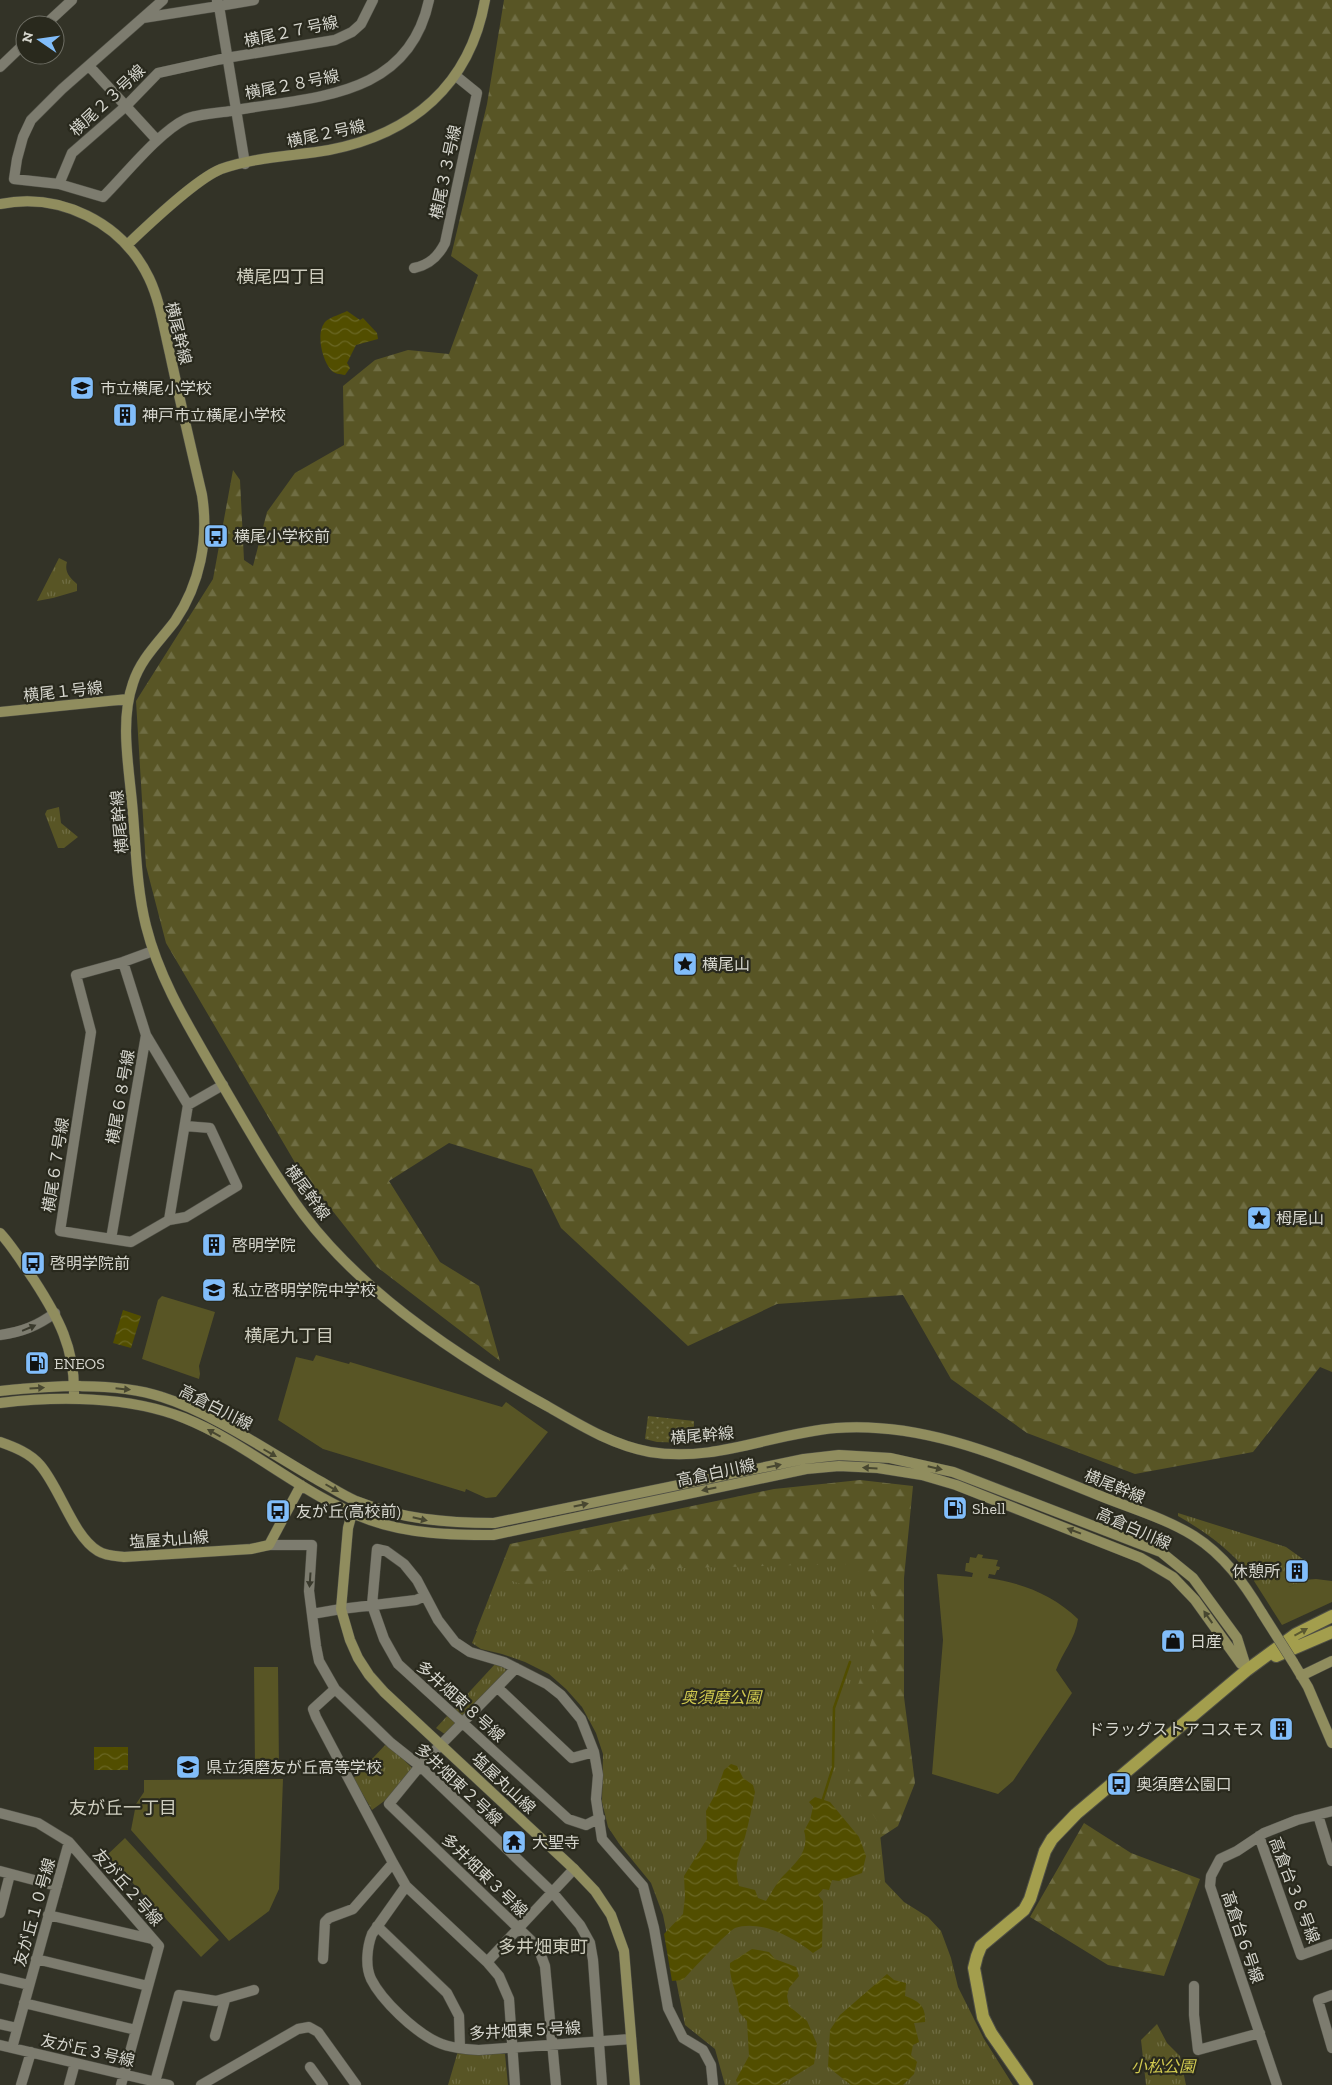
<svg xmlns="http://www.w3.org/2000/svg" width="1332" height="2085" viewBox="0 0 1332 2085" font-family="'Zilla Slab','Noto Sans JP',serif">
<defs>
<pattern id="forest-firs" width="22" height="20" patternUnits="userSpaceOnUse" patternTransform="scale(1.25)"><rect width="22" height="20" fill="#585525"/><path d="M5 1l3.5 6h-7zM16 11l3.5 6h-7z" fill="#6f6d43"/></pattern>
<pattern id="park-tufts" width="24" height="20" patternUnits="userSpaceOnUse" patternTransform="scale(1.25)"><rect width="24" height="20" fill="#585525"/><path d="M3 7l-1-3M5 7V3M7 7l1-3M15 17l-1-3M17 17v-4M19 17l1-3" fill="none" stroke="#6f6d43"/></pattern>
<pattern id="garden-dots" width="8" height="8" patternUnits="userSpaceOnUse" patternTransform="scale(1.25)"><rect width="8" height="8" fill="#585525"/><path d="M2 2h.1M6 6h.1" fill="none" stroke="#6f6d43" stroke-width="1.8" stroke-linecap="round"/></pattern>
<pattern id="water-waves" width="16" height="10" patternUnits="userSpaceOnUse" patternTransform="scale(1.25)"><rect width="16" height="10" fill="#524e00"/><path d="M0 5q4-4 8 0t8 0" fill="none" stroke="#6a6724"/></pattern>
</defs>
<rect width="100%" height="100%" fill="#333327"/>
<!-- grass -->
<path fill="#585525" d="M162,1296L215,1312L199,1366L200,1374L199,1379L142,1359L158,1300Z
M316,1355L349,1364L350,1362L502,1407L506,1402L548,1432L496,1497L486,1498L466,1489L465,1492L323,1449L278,1420L296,1357L313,1361Z
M978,1554L983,1555L982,1558L998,1560L996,1566L1000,1567L999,1570H997L995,1575L989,1574L988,1578C1022,1583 1053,1595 1078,1619C1075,1640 1063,1651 1056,1670L1072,1693L1013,1781L998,1794L932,1774L943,1640L937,1574L972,1577L973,1573L965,1571L966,1563H969L970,1557L976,1558Z
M1316,1579L1332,1581V1602L1282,1625L1254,1581L1289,1587L1304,1580Z
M254,1667H278L279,1768H255Z
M283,1779L279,1889L269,1911L229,1941L131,1830L136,1804L144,1792V1780Z
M125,1838L219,1940L201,1957L107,1855Z"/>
<!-- forest -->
<path fill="url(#forest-firs)" d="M504,0H1332V1372L1320,1367L1253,1452L1135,1474L1027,1433L951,1379L903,1295L777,1304L688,1346L561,1228L532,1169L449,1143L389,1181L440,1262L479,1286L500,1361L377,1267L297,1166L166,943L146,866L136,701L213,579L233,470L240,480L244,560L253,566L267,512L295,473L344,445L343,386L375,360L408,350L449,354L478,275L451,256L487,104Z
M860,1480L913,1486L904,1578V1697L915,1783L898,1826L872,1843L664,1716L520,1639L476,1631L510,1544L774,1489Z
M1084,1823L1131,1853L1200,1879L1164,1976L1108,1965L1030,1917Z"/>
<!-- park -->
<path fill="url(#park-tufts)" d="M59,558L67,562C64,572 70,578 77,584V591L53,598L37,601Z
M59,807L61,823L78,837L64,848H58L45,814L47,810Z
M1178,1513L1286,1547L1307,1562L1303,1581L1266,1597C1239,1557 1219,1540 1178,1516Z
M845,1564L864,1575L878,1616L864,1668L849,1710L850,1750L848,1775L879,1824L885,1882L904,1902L928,1917L941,1931L951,1958L958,1987L984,2039L1013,2085H725L715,2049L685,2025L663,1915L651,1883L620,1845L608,1827L602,1802L603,1754L596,1733L582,1707L566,1689L549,1674L525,1662L502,1654L481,1649L472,1643L500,1575C533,1592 533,1585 565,1571Z
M496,1663L505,1666L506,1672L446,1735L436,1728Z
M387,1743L412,1768L387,1799L372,1810L353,1778L356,1776L354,1772L373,1758Z
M1157,2024L1167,2043L1180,2056L1186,2085H1146L1141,2040Z
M458,2051L474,2054H505L508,2085H448Z"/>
<!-- garden -->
<path fill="url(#garden-dots)" d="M648,1416L694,1421V1443L657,1442L645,1439Z"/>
<!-- water -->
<path fill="url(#water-waves)" d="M347,311L360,320L363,318L377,333L378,339L356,345L347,363L350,368L345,375C340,374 334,374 331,370C322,360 315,332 326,321C331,317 341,314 347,311Z
M123,1310L141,1316L131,1348L113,1343Z
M94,1747H128V1770H94Z
M731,1764L737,1766L743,1778L753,1785L755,1792C752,1807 749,1822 745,1837C739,1855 733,1867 739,1886L755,1890L758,1898L766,1901C772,1892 777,1882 784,1875C796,1863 810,1850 804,1831L810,1820L813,1807L809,1802L815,1797L830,1802L859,1837L866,1856L862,1873L839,1881L832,1880L829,1890L823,1889L818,1895L823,1901L822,1947L813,1953C794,1938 760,1919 735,1928C728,1931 691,1971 683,1980L672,1981L664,1934L683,1914L685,1897L684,1876L707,1839L706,1811L716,1793L724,1770Z
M752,1949L769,1952L775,1959L796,1967L799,1976L789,1988L787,1996L789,2006L807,2021L817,2044L814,2064L780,2085H738L736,2080L749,2056L747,2021L739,2012C738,1992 729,1982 730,1963Z
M887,1974L894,1980L906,1983L905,1996C919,2001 926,2006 925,2022L914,2023L919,2042L913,2045L911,2055L917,2062L914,2074L903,2085H851L828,2067L830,2030L840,2015Z"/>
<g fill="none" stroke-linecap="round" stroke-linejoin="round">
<!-- stream -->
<path stroke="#524e00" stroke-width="2.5" d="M823,1799L833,1767L834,1708L850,1662"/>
<defs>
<path id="street" d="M163,0L62,89L31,120L23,137L17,159L14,179L59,184L103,197C125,175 159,132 186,119C197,114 218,113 231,111C311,96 408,100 429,0
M143,18L219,6L217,1
M45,25L72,0
M89,66L157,140
M0,67L25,43
M245,164L219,6L254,0
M59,184L72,153L126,106L158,73L226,58L335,40L352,32L361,24L373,0
M414,268C429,265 438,257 445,243L477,93L456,76
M153,951L123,962L76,975L91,1032L60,1231L131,1242L169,1220L188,1105L223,1085
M146,1035L188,1105
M169,1220L186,1217L237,1186L210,1128L185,1126
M111,1239L146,1035L123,962
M0,1335C22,1332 37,1326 55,1313
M269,1545H312L309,1591L316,1646L319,1661L335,1689L391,1743L420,1766L553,1893L580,1925L590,1943L593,1960L602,2085
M312,1614L341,1609L416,1600L425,1596
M516,1668L420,1766L389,1804L538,1947L545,1966L556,2085
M498,1688L572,1758L594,1752
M335,1689L313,1709L316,1717L393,1863L406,1886L487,1962
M0,1813L38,1823L69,1842L159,1946L121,2085
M1318,1815L1332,1861
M600,1818L586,1825L568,1819L398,1664L384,1639L372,1605L377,1549L386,1551L404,1564L417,1580L438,1620L455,1642L470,1652L504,1662L547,1684L561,1695L581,1719L594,1752L598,1775L596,1799L602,1839L643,1886L654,1928L668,2008L683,2038L703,2050L711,2065L713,2085
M1259,1836L1301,1955L1332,1944
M0,1871L57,1886
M406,1886L372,1934C367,1947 365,1966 371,1979C382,2001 415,2032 437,2042C450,2048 465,2049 479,2050L631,2039
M0,1913L10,1874
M48,1915L152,1939
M377,1926L447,1993L459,2016L460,2048
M36,1959L148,1986
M323,1959L325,1922L329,1918L353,1909L393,1863
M0,1978L29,1985
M1194,1986V2015L1198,2050L1260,2033
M1332,1995L1318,2000L1332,2048
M24,2003L136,2030
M0,2024L17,2028
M215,2036L225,2000
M0,2045L169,2085
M12,2048L69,1842
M310,2067L323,2085
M155,2082L179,1995L216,2001L254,1990
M21,2085L31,2052
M69,2085L75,2063
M201,2085L298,2029L309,2027L318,2032L356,2085
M515,2085L509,1999L499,1976L487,1962L574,1869
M1277,2085L1210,1886L1211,1876L1220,1859L1237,1851L1264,1833L1297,1820L1332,1811"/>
<path id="secondary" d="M0,204C60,192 122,222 149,278C160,301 164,329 170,354C180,401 191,448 202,495C209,539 200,584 175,621C160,641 141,658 133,683C119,723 130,772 133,814C136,851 137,890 146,926C160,982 191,1030 219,1079C246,1125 272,1172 304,1215C364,1294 461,1359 547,1406C580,1425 612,1445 650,1452C714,1463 773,1433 836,1428C929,1421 1014,1462 1098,1495C1130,1508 1165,1518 1194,1536C1224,1555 1244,1583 1262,1613
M127,245C148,225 196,179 221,169C255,157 294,156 329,150C412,134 470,85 485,0
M0,712L128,699
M0,1233C13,1247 23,1264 34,1280C58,1317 75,1348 74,1394
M0,1391C49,1386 115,1381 162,1397C213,1413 269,1452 316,1479C329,1486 342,1495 356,1501C401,1519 446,1523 494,1523L804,1459L839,1455L890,1458L953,1472L1161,1552L1193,1578L1237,1638L1247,1670
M0,1403C58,1396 129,1396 184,1418C249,1444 303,1496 370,1520C409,1534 452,1535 493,1535L806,1469L839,1466L878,1468L922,1475L956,1485L1141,1558L1173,1577L1195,1600L1241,1664
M0,1442C14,1447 30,1453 40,1465C60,1488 73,1536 98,1551C106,1556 115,1556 124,1557L251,1549L269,1545L301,1485
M354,1506L348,1528L341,1609L350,1640L358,1658L369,1675L384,1692L574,1869L595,1891L611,1915L624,1951L635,2085
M1293,1662L1308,1687L1332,1743
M1301,1676L1332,1661"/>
<path id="primary" d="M1276,1656L1332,1632
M1027,2085L991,2033L983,2017L974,1968L977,1956L981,1946L1024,1910L1030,1899L1045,1851L1052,1839L1076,1814L1247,1670L1296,1634L1332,1616"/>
</defs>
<!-- street casing -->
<use href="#street" stroke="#4f4f45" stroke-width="11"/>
<!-- secondary casing -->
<use href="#secondary" stroke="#4f4f45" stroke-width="11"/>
<!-- primary casing -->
<use href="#primary" stroke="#4f4f45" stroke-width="14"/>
<!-- street -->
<use href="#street" stroke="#7d7c6f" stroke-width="10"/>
<!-- secondary -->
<use href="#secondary" stroke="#908d5e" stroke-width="10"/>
<!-- primary -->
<use href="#primary" stroke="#a39e4d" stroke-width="12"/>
<defs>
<path id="secondary-bridge" d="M1262,1613L1293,1662"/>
</defs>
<!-- secondary-bridge casing -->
<use href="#secondary-bridge" stroke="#4f4f45" stroke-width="11" stroke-linecap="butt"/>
<!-- secondary-bridge -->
<use href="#secondary-bridge" stroke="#908d5e" stroke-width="10"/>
</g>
<!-- one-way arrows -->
<defs><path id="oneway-solid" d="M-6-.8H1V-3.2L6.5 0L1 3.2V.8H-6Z" transform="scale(1.25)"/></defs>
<g fill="#3a3a2d">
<use href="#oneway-solid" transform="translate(29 1328) rotate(-23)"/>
<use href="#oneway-solid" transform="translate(310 1580) rotate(94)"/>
</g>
<g fill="#484730">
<use href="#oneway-solid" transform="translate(37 1388) rotate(-3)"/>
<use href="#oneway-solid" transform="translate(123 1389) rotate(6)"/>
<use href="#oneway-solid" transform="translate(214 1433) rotate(-151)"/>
<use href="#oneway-solid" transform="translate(270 1453) rotate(30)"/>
<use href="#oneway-solid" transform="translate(774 1466) rotate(-12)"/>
<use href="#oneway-solid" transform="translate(870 1468) rotate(-177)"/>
<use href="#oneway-solid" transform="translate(935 1468) rotate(13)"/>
<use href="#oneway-solid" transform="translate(332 1488) rotate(30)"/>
<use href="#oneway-solid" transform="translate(709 1489) rotate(168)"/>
<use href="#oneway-solid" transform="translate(581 1505) rotate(-12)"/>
<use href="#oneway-solid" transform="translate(420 1519) rotate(13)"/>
<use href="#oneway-solid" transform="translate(1074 1531) rotate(-159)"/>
<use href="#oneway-solid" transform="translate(1208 1617) rotate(-125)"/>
</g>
<use fill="#5a5830" href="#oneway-solid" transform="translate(1301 1632) rotate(-29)"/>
<!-- icons -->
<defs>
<symbol id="school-square" viewBox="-11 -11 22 22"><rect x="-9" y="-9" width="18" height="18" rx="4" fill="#81bdfa" stroke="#29291d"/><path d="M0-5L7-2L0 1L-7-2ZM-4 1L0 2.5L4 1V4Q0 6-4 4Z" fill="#111"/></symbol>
<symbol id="building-square" viewBox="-11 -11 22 22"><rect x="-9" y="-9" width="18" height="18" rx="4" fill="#81bdfa" stroke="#29291d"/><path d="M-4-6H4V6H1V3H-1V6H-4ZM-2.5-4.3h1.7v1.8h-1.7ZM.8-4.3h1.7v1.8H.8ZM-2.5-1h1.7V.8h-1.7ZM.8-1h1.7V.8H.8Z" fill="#111"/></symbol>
<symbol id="bus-square" viewBox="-11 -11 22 22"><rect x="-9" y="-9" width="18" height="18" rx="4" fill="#81bdfa" stroke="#29291d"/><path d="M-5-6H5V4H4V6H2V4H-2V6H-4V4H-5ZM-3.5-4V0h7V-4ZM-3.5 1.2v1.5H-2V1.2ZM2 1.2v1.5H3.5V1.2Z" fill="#111"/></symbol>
<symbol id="sight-square" viewBox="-11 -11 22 22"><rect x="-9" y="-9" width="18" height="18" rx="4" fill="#81bdfa" stroke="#29291d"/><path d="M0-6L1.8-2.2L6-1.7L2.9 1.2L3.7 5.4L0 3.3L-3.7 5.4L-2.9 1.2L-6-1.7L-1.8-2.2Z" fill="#111"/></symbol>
<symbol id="fuel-square" viewBox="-11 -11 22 22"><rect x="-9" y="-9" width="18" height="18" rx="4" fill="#81bdfa" stroke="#29291d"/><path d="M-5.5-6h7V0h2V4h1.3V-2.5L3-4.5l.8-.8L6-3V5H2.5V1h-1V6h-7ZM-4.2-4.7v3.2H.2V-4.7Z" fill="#111"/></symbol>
<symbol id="shop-square" viewBox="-11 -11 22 22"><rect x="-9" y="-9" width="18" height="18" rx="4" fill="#81bdfa" stroke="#29291d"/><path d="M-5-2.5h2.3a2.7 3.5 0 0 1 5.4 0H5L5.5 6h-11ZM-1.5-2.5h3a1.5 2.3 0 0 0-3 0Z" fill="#111"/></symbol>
<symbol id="temple-square" viewBox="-11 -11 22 22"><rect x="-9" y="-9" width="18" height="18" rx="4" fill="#81bdfa" stroke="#29291d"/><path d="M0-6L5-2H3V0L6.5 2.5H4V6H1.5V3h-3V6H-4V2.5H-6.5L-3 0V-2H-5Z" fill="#111"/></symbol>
</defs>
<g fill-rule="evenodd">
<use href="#school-square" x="68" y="374" width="28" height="28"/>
<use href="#building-square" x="111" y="401" width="28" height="28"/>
<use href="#bus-square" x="202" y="522" width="28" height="28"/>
<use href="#sight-square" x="671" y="950" width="28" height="28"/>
<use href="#sight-square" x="1245" y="1204" width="28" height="28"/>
<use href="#building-square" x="200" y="1231" width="28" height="28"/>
<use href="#bus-square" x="19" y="1249" width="28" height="28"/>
<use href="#school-square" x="200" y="1276" width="28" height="28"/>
<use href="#fuel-square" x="23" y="1349" width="28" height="28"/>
<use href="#fuel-square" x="941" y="1494" width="28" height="28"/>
<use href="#bus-square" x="264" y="1497" width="28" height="28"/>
<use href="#building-square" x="1283" y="1557" width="28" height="28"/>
<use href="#shop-square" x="1159" y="1627" width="28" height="28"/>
<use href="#building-square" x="1267" y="1715" width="28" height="28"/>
<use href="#school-square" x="174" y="1753" width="28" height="28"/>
<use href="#bus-square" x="1105" y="1770" width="28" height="28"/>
<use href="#temple-square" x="500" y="1828" width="28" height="28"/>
</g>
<g text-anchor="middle" stroke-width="4.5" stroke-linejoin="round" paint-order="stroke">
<!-- street labels -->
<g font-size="16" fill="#d6d6ce" stroke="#29291d">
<text transform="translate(291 31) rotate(-12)" y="6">横尾２７号線</text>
<text transform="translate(292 84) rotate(-11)" y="6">横尾２８号線</text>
<text transform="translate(107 100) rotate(-43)" y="6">横尾２３号線</text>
<text transform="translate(326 133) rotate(-12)" y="6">横尾２号線</text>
<text transform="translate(445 172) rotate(-78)" y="6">横尾３３号線</text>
<text transform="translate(179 333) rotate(76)" y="6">横尾幹線</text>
<text transform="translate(63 691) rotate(-6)" y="6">横尾１号線</text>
<text transform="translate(119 822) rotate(-95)" y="6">横尾幹線</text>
<text transform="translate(120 1097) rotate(-80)" y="6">横尾６８号線</text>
<text transform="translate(55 1165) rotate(-81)" y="6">横尾６７号線</text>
<text transform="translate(308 1192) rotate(54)" y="6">横尾幹線</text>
<text transform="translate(216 1407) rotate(27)" y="6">高倉白川線</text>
<text transform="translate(702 1435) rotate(-5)" y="6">横尾幹線</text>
<text transform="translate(716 1472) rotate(-12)" y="6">高倉白川線</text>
<text transform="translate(1115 1486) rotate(22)" y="6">横尾幹線</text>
<text transform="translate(1134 1528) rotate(24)" y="6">高倉白川線</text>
<text transform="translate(169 1539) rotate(-4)" y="6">塩屋丸山線</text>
<text transform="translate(461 1701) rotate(42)" y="6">多井畑東８号線</text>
<text transform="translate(504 1783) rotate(43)" y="6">塩屋丸山線</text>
<text transform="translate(459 1784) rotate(43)" y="6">多井畑東２号線</text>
<text transform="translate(485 1875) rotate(44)" y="6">多井畑東３号線</text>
<text transform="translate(128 1887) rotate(49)" y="6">友が丘２号線</text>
<text transform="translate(1295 1890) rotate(69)" y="6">高倉台３８号線</text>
<text transform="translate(34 1912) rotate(-74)" y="6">友が丘１０号線</text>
<text transform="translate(1243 1937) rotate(71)" y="6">高倉台６号線</text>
<text transform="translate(525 2030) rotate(-3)" y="6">多井畑東５号線</text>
<text transform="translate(88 2050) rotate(13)" y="6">友が丘３号線</text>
</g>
<!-- poi labels -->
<g font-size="16" fill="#d6d6ce" stroke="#29291d" text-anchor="start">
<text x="100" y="394">市立横尾小学校</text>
<text x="142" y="421">神戸市立横尾小学校</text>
<text x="234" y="542">横尾小学校前</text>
<text x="702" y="970">横尾山</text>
<text x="1276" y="1224">栂尾山</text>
<text x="232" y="1251">啓明学院</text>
<text x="50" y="1269">啓明学院前</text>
<text x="232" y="1296">私立啓明学院中学校</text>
<text x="54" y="1369">ENEOS</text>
<text x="972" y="1514">Shell</text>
<text x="296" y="1517">友が丘(高校前)</text>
<text x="1280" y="1577" text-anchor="end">休憩所</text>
<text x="1190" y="1647">日産</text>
<text x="1264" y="1735" text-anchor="end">ドラッグストアコスモス</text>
<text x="206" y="1773">県立須磨友が丘高等学校</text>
<text x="1136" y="1790">奥須磨公園口</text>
<text x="532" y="1848">大聖寺</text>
</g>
<!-- park labels -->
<g font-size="16" font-style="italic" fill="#d0c94f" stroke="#29291d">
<text x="721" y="1703">奥須磨公園</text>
<text x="1163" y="2072">小松公園</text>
</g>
<!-- neighbourhood labels -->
<g font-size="18" fill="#cecdbe" stroke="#29291d">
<text x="281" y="283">横尾四丁目</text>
<text x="289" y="1342">横尾九丁目</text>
<text x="123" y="1814">友が丘一丁目</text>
<text x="543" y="1953">多井畑東町</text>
</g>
</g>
<!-- north arrow -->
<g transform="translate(40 40) rotate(283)"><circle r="24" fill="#29291d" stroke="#6e6e64"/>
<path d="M0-4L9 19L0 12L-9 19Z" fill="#81bdfa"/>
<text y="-8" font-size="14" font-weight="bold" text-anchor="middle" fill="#d6d6ce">N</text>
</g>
</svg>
